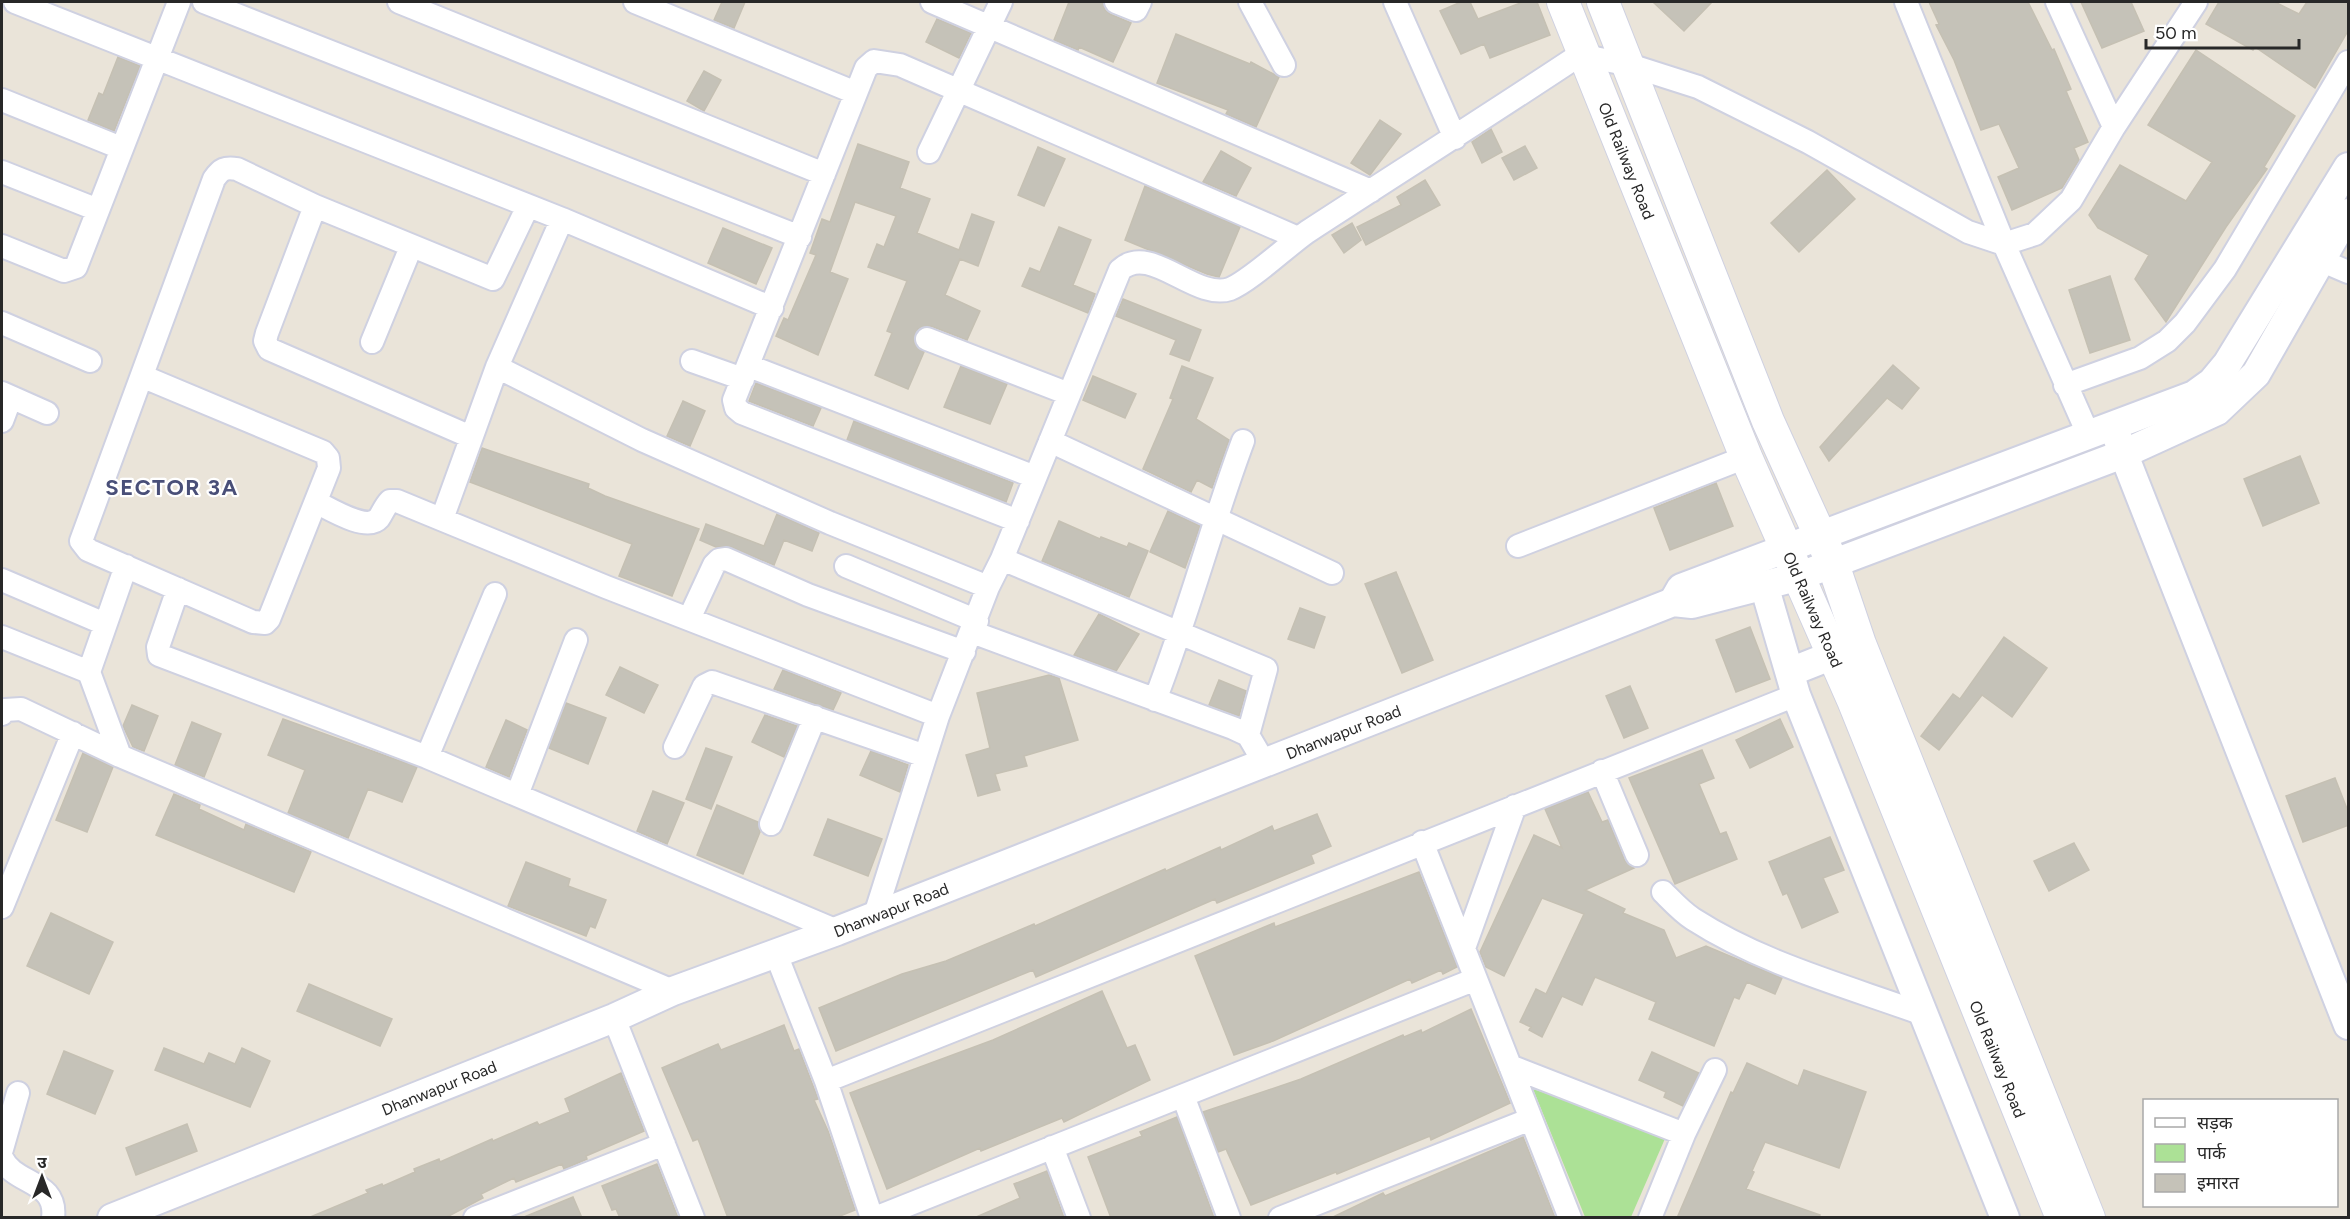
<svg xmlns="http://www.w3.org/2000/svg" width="2350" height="1219" viewBox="0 0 2350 1219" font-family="Figtree,'Noto Sans Devanagari',sans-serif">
<rect width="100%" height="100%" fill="#eae4d9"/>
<!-- green -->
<path fill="#ace196" d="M1533,1089L1667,1134L1631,1217H1585Z"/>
<!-- building -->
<path fill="#c5c2b8" stroke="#c5c0b3" stroke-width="1.5" d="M722,2H745L734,28L714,20Z
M1069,2H1103L1105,10L1110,14L1131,23L1113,62L1079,47L1078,50L1054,40Z
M1461,2H1470L1478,19L1523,2H1537L1550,35L1490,58L1484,44L1461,54L1440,11Z
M1653,2H1712L1684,31Z
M1929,2H2028L2052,50L2054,49L2071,89L2066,91L2088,142L2074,148L2079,160L2062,188L2012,210L1998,177L2019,168L1999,124L1981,130L1954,60L1936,25L1939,24Z
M2081,2H2131L2144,31L2102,48Z
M2219,2H2275L2299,14L2307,2H2349V29L2315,88L2255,47L2253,50L2206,24Z
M937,19L971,33L959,58L926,42Z
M1176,34L1250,64L1251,62L1279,77L1256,127L1226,114L1228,110L1157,83Z
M2196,50L2295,116L2264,167L2267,169L2226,227L2166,322L2135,279L2149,255L2098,228L2089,215L2120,165L2186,201L2212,162L2148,125Z
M118,57L140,66L114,131L88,120L99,93L103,95Z
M704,71L721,80L704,111L687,101Z
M1380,120L1401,134L1370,175L1351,163Z
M1491,129L1502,152L1482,163L1472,142Z
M858,144L909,162L900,188L930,199L917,233L959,250L972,214L994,222L978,266L960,259L945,295L980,311L967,340L931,326L918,329L914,342L924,352L908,389L875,375L892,333L887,331L907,281L868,267L877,244L884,247L896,216L855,202L830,272L848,279L818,355L776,336L784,318L788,320L816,255L810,253L822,219L830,222Z
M1525,146L1537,168L1514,180L1502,158Z
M1038,147L1065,159L1044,206L1018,195Z
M1221,151L1251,168L1236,196L1203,182Z
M1827,170L1855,199L1799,252L1771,223Z
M1425,180L1440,205L1366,245L1357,227L1401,205L1397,197Z
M1145,186L1240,227L1219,277L1207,274L1125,240Z
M1352,223L1361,240L1344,253L1332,235Z
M1059,227L1091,240L1073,285L1095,294L1088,313L1022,286L1030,268L1040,272Z
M723,228L772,248L756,284L708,263Z
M2110,276L2130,340L2090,353L2069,290Z
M1123,299L1201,330L1189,361L1170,354L1176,340L1116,316Z
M1893,365L1919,388L1902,409L1887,398L1829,461L1820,447Z
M961,366L1007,384L990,424L944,407Z
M1182,366L1213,378L1196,419L1229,440L1212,488L1197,480L1191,492L1143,469L1173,399L1170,398Z
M1093,376L1136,394L1125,418L1083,400Z
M756,383L821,408L813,426L749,401Z
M683,401L705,411L690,446L667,436Z
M854,421L1013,483L1006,502L847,440Z
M482,448L589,484L588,488L605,496L699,529L672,596L619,576L632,544L470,482Z
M2300,456L2319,503L2263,526L2244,479Z
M1716,483L1733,526L1670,550L1654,508Z
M1168,511L1200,526L1185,568L1150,552Z
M777,514L819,533L812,551L784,540L774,565L731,547H716L700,540L706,524L764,546Z
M1059,521L1100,539L1101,537L1127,547L1129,543L1148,551L1129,597L1042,561Z
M1396,572L1433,660L1402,673L1365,584Z
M1300,608L1325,617L1314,648L1288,639Z
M1099,614L1139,634L1116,671L1074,655Z
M1750,627L1770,679L1736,692L1716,640Z
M2004,637L2047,668L2012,717L1982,695L1939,750L1921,736L1953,694L1960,699Z
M620,667L658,685L644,713L606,695Z
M783,670L841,693L833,710L774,689Z
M1049,675L1059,678L1078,740L1024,756L1027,766L995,774L1000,790L978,796L966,755L990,748L977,693Z
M1219,680L1246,691L1239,716L1209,705Z
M1630,686L1648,728L1624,738L1606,696Z
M566,703L606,718L588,764L549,748Z
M132,705L158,716L144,751L133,747L123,726Z
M765,715L797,726L784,757L752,742Z
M283,719L417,767L402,802L368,789L348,838L288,813L305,770L268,755Z
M1780,719L1793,747L1750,768L1736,740Z
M506,720L527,730L509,777L486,767Z
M192,722L221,734L204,777L175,765Z
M706,748L732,757L711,809L686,799Z
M1702,750L1714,778L1699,784L1720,834L1726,832L1737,859L1675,884L1629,778Z
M871,751L908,765L900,792L860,775Z
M83,753L113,767L87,832L56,820Z
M2335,778L2349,814V825L2303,842L2286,796Z
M653,791L684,803L667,844L637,831Z
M1588,792L1602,822L1608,820L1625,861L1634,868L1585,890L1625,909L1623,913L1664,930L1676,958L1706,946L1782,978L1775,994L1747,982L1739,999L1734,997L1714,1046L1649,1019L1656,1002L1595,977L1582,1005L1562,996L1542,1037L1529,1030L1531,1027L1520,1022L1536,989L1546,994L1584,914L1542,898L1504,976L1486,967L1480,952L1534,835L1562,848L1545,809Z
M174,794L200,805L199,809L244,830L246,824L311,852L294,892L156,835Z
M717,805L758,822L760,832L743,874L697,855Z
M1317,814L1331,846L1311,855L1314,863L1217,903L1215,899L1036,977L1033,970L836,1051L819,1008L902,974L946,961L1034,924L1035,926L1165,869L1166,871L1220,847L1221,850L1272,826L1274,831Z
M828,819L882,839L868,876L814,855Z
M1830,837L1844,870L1823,878L1838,912L1802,928L1787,893L1783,895L1769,862Z
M2074,843L2089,870L2049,891L2034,861Z
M526,862L570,879L568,886L606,900L595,928L590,926L586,936L508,906Z
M1419,872L1457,967L1443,974L1441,970L1412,983L1410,979L1273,1041L1234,1055L1195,956L1274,923L1275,927Z
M51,913L113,942L89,994L27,966Z
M309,984L392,1019L380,1046L297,1011Z
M1102,991L1127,1048L1135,1045L1150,1080L1064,1122L1062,1118L981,1151L980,1148L887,1189L850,1093L993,1040Z
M1471,1009L1510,1103L1431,1140L1430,1136L1337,1174L1336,1172L1251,1205L1226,1149L1218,1152L1203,1112L1301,1079L1403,1035L1404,1037L1421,1030L1422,1033Z
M784,1025L794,1051L799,1049L813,1086L818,1099L814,1100L828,1131L855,1210L835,1218H728L698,1139L693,1141L662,1068L718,1044L721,1050Z
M164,1048L204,1064L209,1053L235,1064L242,1048L270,1061L250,1107L155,1070Z
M64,1051L113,1071L95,1114L47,1094Z
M1652,1052L1699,1073L1683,1106L1664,1097L1666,1092L1639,1080Z
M1747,1063L1798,1086L1804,1070L1866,1092L1839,1168L1765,1142L1752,1171L1754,1172L1746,1189L1820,1215L1819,1218H1677L1731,1092L1733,1093Z
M621,1073L644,1131L586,1156L587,1159L564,1169L562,1164L516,1182L514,1178L481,1194L483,1198L445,1218H308L368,1193L366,1190L382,1184L383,1186L415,1172L414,1169L439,1159L440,1162L492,1139L493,1141L537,1122L539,1125L570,1112L565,1099Z
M1177,1117L1214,1218H1111L1088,1157L1142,1136L1140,1132Z
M187,1124L197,1151L136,1175L126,1148Z
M1523,1137L1555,1218H1331L1383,1193L1385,1196Z
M657,1164L678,1218H620L616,1209L612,1210L602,1186Z
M1047,1171L1064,1218H974L1020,1198L1014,1184Z
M573,1197L582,1218H524V1217Z"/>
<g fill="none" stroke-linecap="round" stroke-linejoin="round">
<defs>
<path id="minor" d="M15,2L562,219L772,308
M204,2L800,237
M399,2L824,174
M635,2L856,93
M932,2L1371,191
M1116,2L1136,10L1140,2
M1250,2L1284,65
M1395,2L1455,138
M1906,2L2004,244L2089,436
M2057,2L2114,127
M2,100L121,148
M929,152L1001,2
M2,172L98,210
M315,206L267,333L265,341L269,349L471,437
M2,246L64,271L76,267L179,2
M2306,254L2348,272
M2,323L90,361
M927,339L1069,394
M372,342L411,247
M692,361L743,379
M749,366L1035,477
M497,367L642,440L830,523L988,587
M144,377L323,452L328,458L329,468L269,619L265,623L253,622L88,550L81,541L214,179C221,169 225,167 237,169L315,206L493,279L528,206
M2065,385L2140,358L2167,341L2185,323L2225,269L2348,62
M2,393L47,413
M2,421L11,397
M1050,441L1332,573
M316,502C330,509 367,532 379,518C383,512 385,506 390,501H397L606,587L938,716
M442,519L497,367L562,219
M1018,521L742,413L736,408L734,400L866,68L874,61L900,65L1298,238
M1518,546L1746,457
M1002,559L1266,669L1248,735
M846,566L977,621
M2,580L105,624
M178,589L158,647L159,655L427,757L837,931
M689,619L714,565L719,560L726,559L808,595L964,652
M972,632L1233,728L1248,735L1265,764
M2,637L89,672
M1155,700C1188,615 1211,527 1243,441
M2,714L5,710L21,709L120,756L673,991
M675,747L704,686L712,682L925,756
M120,756L89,672L126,566
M427,757L495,594
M1602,771L1637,855
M517,795L576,640
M771,824L815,717
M1422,842L1570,1218
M1663,892C1672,901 1682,912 1693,919C1763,964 1846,986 1923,1014
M2,907L73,733
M875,915L938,716L988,587L1002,559L1120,270C1150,242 1195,301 1230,289C1250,281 1287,246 1307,232C1396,174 1486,117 1575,58L1584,56L1626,64L1698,87L1808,142L1968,232L2004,244L2035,234L2071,200L2114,127L2196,2
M1464,948L1515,806
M776,954L826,1081L872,1218
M614,1018L693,1218
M1510,1066L1684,1134
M826,1081L1796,695
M1183,1096L1229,1218
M1052,1147L1079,1218
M2,1149L18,1093
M2,1158C14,1185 58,1180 53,1218
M475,1218L664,1144
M875,1218L1476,979
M1280,1218L1531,1119
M1650,1218L1684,1134L1715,1070"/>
<g id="tertiary">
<path d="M2117,437L2348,1025"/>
<path d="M1764,585L1796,695L2005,1218"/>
<path d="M1673,602L1681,588L2194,395L2212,382L2227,364L2348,167"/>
<path d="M1790,672L1833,655"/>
<path id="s1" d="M112,1218L614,1018L673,991L837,931L1673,602L1692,604L1800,576L2123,454L2217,411L2256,374L2348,213"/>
</g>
<g id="secondary">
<path id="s2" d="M1563,2L1746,457L1853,700L2062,1218"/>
<path d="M1603,2L1768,421L1833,564L1860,644L2089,1218"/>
</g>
</defs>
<!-- minor casing -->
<use href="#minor" stroke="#cfd1e1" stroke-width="26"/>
<!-- tertiary casing -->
<use href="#tertiary" stroke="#cfd1e1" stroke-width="32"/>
<!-- secondary casing -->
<use href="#secondary" stroke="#cfd1e1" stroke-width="34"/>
<!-- minor -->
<use href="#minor" stroke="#fff" stroke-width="22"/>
<!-- tertiary -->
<use href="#tertiary" stroke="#fff" stroke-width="28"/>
<!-- secondary -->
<use href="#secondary" stroke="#fff" stroke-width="32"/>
</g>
<g text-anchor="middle" stroke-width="4.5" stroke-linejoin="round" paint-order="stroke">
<!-- street labels -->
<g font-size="16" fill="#282828" stroke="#fff">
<text dy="6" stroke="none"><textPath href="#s2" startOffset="171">Old Railway Road</textPath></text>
<text dy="6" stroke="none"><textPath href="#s2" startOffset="657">Old Railway Road</textPath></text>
<text dy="6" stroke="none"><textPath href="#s1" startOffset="1324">Dhanwapur Road</textPath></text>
<text dy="6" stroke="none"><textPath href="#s1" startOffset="838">Dhanwapur Road</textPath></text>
<text dy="6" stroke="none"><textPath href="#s2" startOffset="1143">Old Railway Road</textPath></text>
<text dy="6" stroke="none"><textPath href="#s1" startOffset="352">Dhanwapur Road</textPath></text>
</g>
<!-- district labels -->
<g font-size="22" font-weight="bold" letter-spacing="1.5" fill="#494f78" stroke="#fff">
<text x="172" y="495">SECTOR 3A</text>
</g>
</g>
<!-- border -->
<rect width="2350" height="1219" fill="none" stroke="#282828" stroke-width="6"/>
<!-- legend -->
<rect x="2143" y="1099" width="195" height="108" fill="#ffffff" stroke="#a9a9a9" stroke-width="1.5"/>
<rect x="2155" y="1118" width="30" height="9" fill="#ffffff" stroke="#a9a9a9" stroke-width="1.5"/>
<text x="2197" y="1129" font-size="18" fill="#282828">सड़क</text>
<rect x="2155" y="1144" width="30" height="18" fill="#ace196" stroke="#a9a9a9" stroke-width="1.5"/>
<text x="2197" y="1159" font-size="18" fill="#282828">पार्क</text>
<rect x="2155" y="1174" width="30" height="18" fill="#c5c2b8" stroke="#a9a9a9" stroke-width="1.5"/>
<text x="2197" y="1189" font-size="18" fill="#282828">इमारत</text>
<!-- north arrow -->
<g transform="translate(42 1177)" stroke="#ffffff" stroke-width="4.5" paint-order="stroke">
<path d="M0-4.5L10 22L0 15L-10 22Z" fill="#282828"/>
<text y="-9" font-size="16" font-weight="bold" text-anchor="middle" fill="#282828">उ</text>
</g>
<!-- scale -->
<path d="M2146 39v9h153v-9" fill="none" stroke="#282828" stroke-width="3"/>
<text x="2155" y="39" font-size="18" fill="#282828" stroke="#ffffff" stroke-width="4.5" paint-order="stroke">50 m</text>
</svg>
